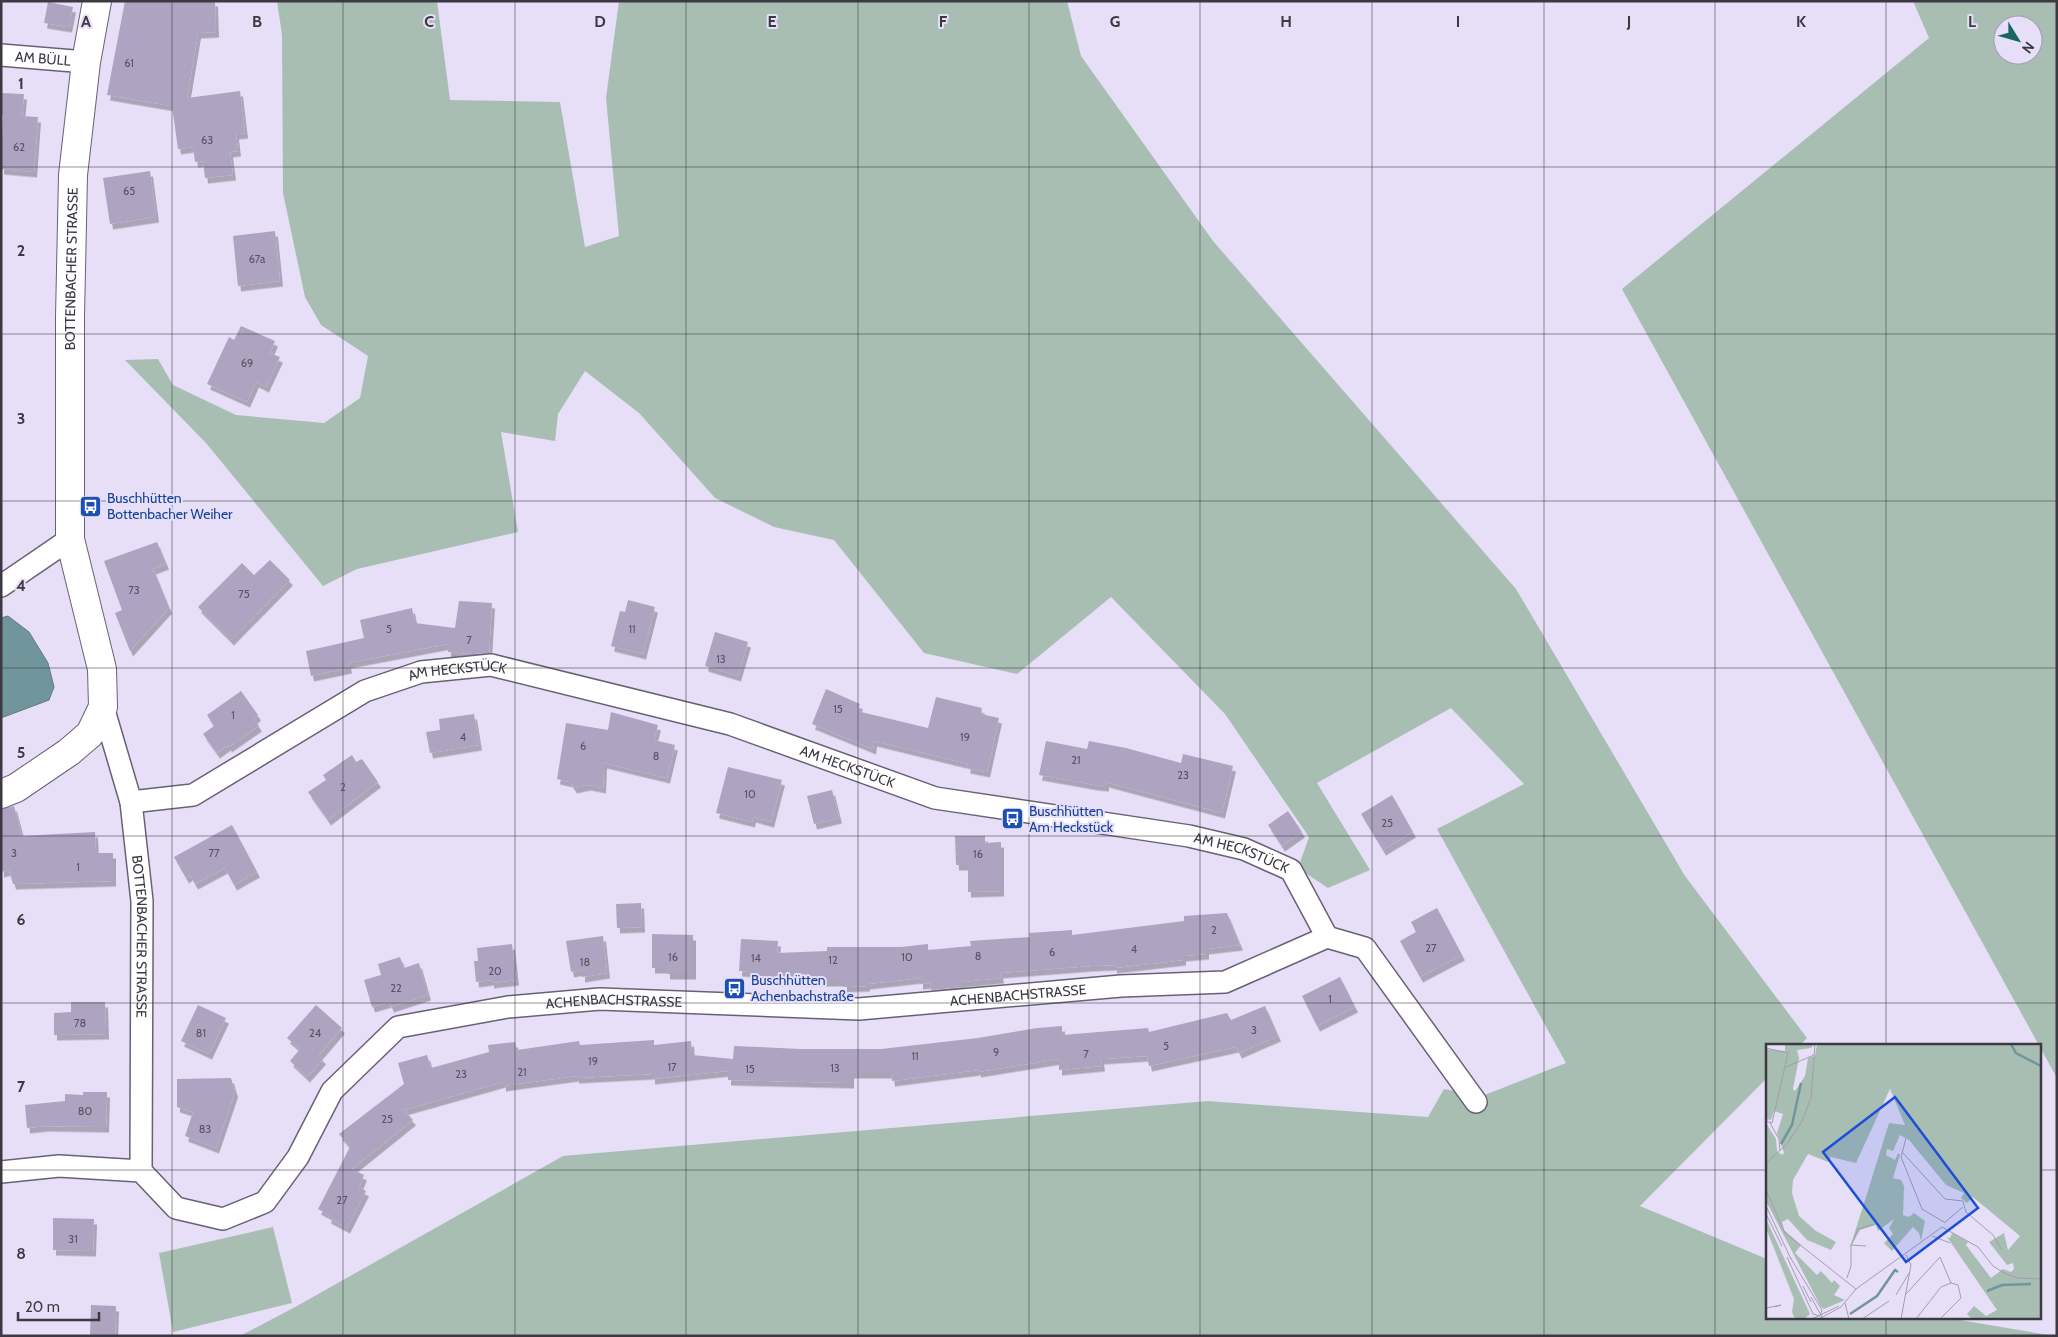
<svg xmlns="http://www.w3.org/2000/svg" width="2058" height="1337" viewBox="0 0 2058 1337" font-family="Cabin,sans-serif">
<defs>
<filter id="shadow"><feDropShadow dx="3" dy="5.5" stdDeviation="0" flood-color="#0004"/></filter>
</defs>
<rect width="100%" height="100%" fill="#e7dff8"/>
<!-- green -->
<path fill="#a8beb2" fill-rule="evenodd" d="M277,1H437L450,100L560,102L585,247L619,236L606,98L619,1H1067L1081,56L1213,241L1516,589L1685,876L1807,1038L1799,1046H1767V1078L1640,1206L1767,1259V1318H1948L2054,1336H240L297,1306L563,1156L1208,1101L1428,1117L1444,1089L1482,1096L1566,1063L1437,829L1524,784L1451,708L1317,783L1370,870L1328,888L1298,868L1309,837L1225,714L1111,597L1017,674L924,653L834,540L774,527L715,498L639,413L585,371L558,414L555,441L501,432L518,532L357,569L323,586L206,443L125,360L158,359L173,385L236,415L324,423L360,398L368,356L321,325L305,297L283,193L282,35Z
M1913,1H2057V1078L1622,289L1929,38ZM2003,25H2033V55H2003Z
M273,1227L292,1303L173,1332L159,1253Z"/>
<!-- water -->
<path fill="#70969b" stroke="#607a81" d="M8,616L29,632L48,663L54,687L49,700L1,718V618Z"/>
<!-- building -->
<path fill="#aea4c1" filter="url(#shadow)" d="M125,1H215L216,32L198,33L187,98L240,91L245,133L236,134L238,151L230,152L233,175L205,178L203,161L195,162L193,147L178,149L172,106L107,95Z
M48,2L73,7L69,27L44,23Z
M1,93L24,94L22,116L1,115Z
M3,115L38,117L34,172L1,169Z
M150,171L156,217L110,224L103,178Z
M275,231L280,281L238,286L233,236Z
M241,326L275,341L270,353L280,357L266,387L256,382L247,402L207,384L229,337L234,340Z
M157,542L166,564L153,569L169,608L130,651L115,613L122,610L104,561Z
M270,560L290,580L231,640L198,607L242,563L254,575Z
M628,600L655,607L643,654L611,646L620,611L625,612Z
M459,601L492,603L489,653L472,654L448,652V644L348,663L349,668L311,676L306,651L364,638L360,620L412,608L415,623L455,628Z
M715,632L748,642L738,676L705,666Z
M826,689L860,704L857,711L928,728L936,697L982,708L981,714L999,718L987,772L967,768L968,764L874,741L873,749L812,724Z
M241,691L258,715L254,719L259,726L229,747L228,745L217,753L203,734L214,726L207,715Z
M611,712L658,725L654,740L675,745L667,778L604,763L603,788L588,785L574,788L570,782L557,779L566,723L608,730Z
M474,714L479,745L430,753L426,732L440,730L439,719Z
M1046,741L1087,749L1089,741L1126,748L1181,763L1183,754L1233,766L1222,813L1106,782V786L1095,785L1039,775Z
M352,755L356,762L362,759L378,782L328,820L308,792L326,780L323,775Z
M728,767L782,780L771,822L753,817L752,822L716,813Z
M832,790L839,818L814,824L807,796Z
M1392,795L1413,832L1383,850L1361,814Z
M14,806L22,836L95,832L96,853H113V881L13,884L9,870L1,872V809Z
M1288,811L1302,832L1282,846L1268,825Z
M232,825L257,872L234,885L225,868L195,884L190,875L186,878L174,857Z
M955,836H985V843L1001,842V891L968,892V865H956Z
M641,903L642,927L617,928L616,904Z
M1437,908L1462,955L1420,977L1400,941L1416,932L1411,922Z
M1227,913L1240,945L1206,949V954L1183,956V960L1158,963L1114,968V965L1091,966L1000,973L1001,978L961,982V987L931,990L930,983L920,984V978L867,984V986L844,987V981H774V978L750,976L751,972L739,971L741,939L778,941L777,953L827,951V947H901L928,944V950L971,946L970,941L1030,937L1029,933L1072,930V935L1184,921V916Z
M652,934L693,935V974H667V968H652Z
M603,936L607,973L582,977V970L571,972L566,941Z
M512,944L516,980L491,983V980L476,982L474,961H478L477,948Z
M400,957L404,968L419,963L428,995L391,1007L389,1002L372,1007L364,980L381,975L378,964Z
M1340,977L1355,1007L1317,1026L1302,996Z
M71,1002H105L106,1034L54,1035V1013L71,1012Z
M198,1005L226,1018L209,1054L181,1041Z
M316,1005L342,1028L319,1055L323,1059L307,1077L290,1061L300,1049L287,1038Z
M1265,1006L1278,1036L1239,1053L1236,1047L1149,1066L1147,1056L1101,1059L1102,1066L1059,1070V1059L978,1072V1070L892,1081L891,1073H851V1083L728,1080V1071L652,1079V1074L576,1078V1076L503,1086V1082L404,1110L413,1120L352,1169L364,1175L359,1187L366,1191L347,1228L328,1218L329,1215L318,1209L350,1147L339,1134L404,1084L398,1063L427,1055L431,1068L489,1052L488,1045L515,1042L517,1050L579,1041L580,1045L654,1040V1045L691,1041L692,1055L733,1059L734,1046L801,1049H881L978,1038L1037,1028L1062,1026V1035L1148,1028L1149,1032L1227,1013L1231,1020Z
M231,1078L235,1092L216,1148L185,1136L193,1112L177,1107V1079Z
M83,1092H107L106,1127L46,1126L27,1128L25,1105L65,1101V1094L83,1095Z
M53,1218L94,1219L93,1251L53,1250Z
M91,1305L116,1306L115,1336H90Z"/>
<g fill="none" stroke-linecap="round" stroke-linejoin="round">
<defs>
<g id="minor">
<path id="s1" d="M1,55L86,62"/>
<path d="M1,586L70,539"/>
<path id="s2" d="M103,707L131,802L142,901L141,1171"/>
<path id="s3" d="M131,802L193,795L365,691L421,672L491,665L730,724L935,798L1189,836L1244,849L1291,870L1327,937L1365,948L1476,1102"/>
<path id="s4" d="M1,1172L59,1166L141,1171L176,1208L223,1219L265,1202L298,1157L332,1091L398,1027L508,1007L600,999L859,1009L1121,986L1225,982L1327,937"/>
</g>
<g id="tertiary">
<path id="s5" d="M1,794L16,788L69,752L90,734L103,707L102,669L70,539V317L73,175L86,62L97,1"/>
</g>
</defs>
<!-- minor casing -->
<use href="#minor" stroke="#686176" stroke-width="24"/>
<!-- tertiary casing -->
<use href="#tertiary" stroke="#686176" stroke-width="30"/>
<!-- minor -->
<use href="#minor" stroke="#fff" stroke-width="21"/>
<!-- tertiary -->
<use href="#tertiary" stroke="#fff" stroke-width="28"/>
</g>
<!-- grid -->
<path fill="none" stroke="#3c3943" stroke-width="1" stroke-opacity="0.55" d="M172,1V1336M343,1V1336M515,1V1336M686,1V1336M858,1V1336M1029,1V1336M1200,1V1336M1372,1V1336M1544,1V1336M1715,1V1336M1886,1V1046M1,167H2057M1,334H2057M1,501H2057M1,668H2057M1,836H2057M1,1003H2057M1,1170H1767M2039,1170H2057M1886,1318V1336"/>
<!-- icons -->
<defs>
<symbol id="bus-square" viewBox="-11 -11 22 22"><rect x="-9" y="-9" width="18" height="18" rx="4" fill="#1a4fb4" stroke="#e7dff8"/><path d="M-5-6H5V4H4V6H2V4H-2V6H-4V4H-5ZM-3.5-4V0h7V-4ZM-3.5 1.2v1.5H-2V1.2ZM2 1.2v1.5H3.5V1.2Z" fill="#fff"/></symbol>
</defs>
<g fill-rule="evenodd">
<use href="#bus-square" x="78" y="494" width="25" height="25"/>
<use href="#bus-square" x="1000" y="806" width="25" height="25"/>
<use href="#bus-square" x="722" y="976" width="25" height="25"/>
</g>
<g text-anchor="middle" stroke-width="4" stroke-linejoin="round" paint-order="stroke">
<!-- number labels -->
<g font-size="11" fill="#585462">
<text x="129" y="67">61</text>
<text x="207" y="144">63</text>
<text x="19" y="151">62</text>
<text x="129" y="195">65</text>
<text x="257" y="263">67a</text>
<text x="247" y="367">69</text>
<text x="134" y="594">73</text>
<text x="244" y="598">75</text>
<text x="389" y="633">5</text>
<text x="632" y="633">11</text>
<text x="469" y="644">7</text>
<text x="721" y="663">13</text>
<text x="838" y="713">15</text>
<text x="233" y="719">1</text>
<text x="463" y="741">4</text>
<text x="965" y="741">19</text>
<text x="583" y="750">6</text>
<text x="656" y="760">8</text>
<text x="1076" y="764">21</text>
<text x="1183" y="779">23</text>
<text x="343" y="791">2</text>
<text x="750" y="798">10</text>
<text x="1387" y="827">25</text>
<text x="14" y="857">3</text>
<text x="214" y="857">77</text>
<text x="978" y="858">16</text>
<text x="78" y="871">1</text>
<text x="1214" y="934">2</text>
<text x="1431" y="952">27</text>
<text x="1134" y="953">4</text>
<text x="1052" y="956">6</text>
<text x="978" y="960">8</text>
<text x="673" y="961">16</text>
<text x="907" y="961">10</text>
<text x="756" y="962">14</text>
<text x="833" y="964">12</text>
<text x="585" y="966">18</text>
<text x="495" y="975">20</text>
<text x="396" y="992">22</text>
<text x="1330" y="1003">1</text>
<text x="80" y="1027">78</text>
<text x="1254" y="1034">3</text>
<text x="201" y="1037">81</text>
<text x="315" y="1037">24</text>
<text x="1166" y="1050">5</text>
<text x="996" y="1056">9</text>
<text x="1086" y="1058">7</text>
<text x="915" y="1060">11</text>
<text x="593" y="1065">19</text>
<text x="672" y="1071">17</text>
<text x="835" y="1072">13</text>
<text x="750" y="1073">15</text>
<text x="522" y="1076">21</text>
<text x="461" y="1078">23</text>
<text x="85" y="1115">80</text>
<text x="387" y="1123">25</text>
<text x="205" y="1133">83</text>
<text x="342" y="1204">27</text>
<text x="73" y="1243">31</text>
</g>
<!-- street labels -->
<g font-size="14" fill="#3c3943" stroke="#e7dff8">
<text dy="5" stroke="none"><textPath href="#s1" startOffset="42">AM BÜLL</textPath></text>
<text dy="5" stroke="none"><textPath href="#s5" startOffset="580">BOTTENBACHER STRASSE</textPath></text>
<text dy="5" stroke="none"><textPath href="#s3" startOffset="359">AM HECKSTÜCK</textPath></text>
<text dy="5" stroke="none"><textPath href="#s3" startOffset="764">AM HECKSTÜCK</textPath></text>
<text dy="5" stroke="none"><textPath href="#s3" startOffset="1169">AM HECKSTÜCK</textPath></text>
<text dy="5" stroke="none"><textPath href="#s2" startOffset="234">BOTTENBACHER STRASSE</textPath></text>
<text dy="5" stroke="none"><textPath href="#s4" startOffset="1130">ACHENBACHSTRASSE</textPath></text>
<text dy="5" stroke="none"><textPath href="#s4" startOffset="725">ACHENBACHSTRASSE</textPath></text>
</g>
<!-- transit labels -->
<g font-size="14" fill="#164399" stroke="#e7dff8" text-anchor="start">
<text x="107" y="503">Buschhütten<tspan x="107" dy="16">Bottenbacher Weiher</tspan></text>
<text x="1029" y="816">Buschhütten<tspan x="1029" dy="16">Am Heckstück</tspan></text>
<text x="751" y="985">Buschhütten<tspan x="751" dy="16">Achenbachstraße</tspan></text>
</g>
</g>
<!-- overview -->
<g transform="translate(1766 1044)">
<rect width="275" height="275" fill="#e7dff8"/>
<path d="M19,0H48L45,4L31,6L33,14L27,45L29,47L39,32L42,14L49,12L51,0H275V275H206L201,270L208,262L220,272L231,266L181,193L184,194L186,189L202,198L200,201L225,234L237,225L245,228L248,225L247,219L241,221L223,198L238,189L242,206L254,192L208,154L200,150L205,155L201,159L195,154L198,149L180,141L143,96L134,91L127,107L121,105L120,111L129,116L132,109L134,111L127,134L135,136L138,142L137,171L143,173L148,169L159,177L155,197L153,189L147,183L126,207L118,199L127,190L123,184L128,175L112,187L110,181L94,186L84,204L123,79L139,81L124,45L90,119L65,113L62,118L42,110L27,136L26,149L33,172L50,187L70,198L65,206L41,196L22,175L16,178L18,186L35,201L29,209L51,231L55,227L66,239L68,236L74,242L68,251L79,256L58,265L55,263L0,157V79L10,95L11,107L16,111L18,109L11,89L17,70L8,67L14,50L5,76L0,75V5L19,7ZM0,175L44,270L38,275H29L26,268L28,255L0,184Z" fill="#a8beb2"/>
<path fill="none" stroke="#70969b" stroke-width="2.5" d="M245,0L250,9L275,22M15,100L26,81L35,39M221,247L236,241L265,240M84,270L111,252L129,226L132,228"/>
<path fill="none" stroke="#a39db0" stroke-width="1" d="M0,4L22,9L6,79L0,77M20,23L48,11M4,79L13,95L14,107M140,94L135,113L156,165L178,178M137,109L179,155L197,157L200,168L227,191L236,206M0,119L21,100L36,77L45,54L49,0M0,146L19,189L90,245M0,162L25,215M0,170L16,202M178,179L197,163M166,192L184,199M85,201L100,202M21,213L47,270L54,272L56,266L24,213M81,234L85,222V201L92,185L108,180M37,242L45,258M140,250L174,213L185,239M130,251L143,229M45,253L57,275M79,259L83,275M0,264L15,261L9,263M46,275L73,262M53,275L75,263L90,245L176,183L212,203L227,222L240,230L251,234L275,235M96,275L123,257M135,275L145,221L140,211M150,275L175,243L185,239L192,241L195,254L174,275"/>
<path fill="#1d4ed8" fill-opacity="0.15" stroke="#1d4ed8" stroke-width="2.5" d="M129,53L212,164L140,218L57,108Z"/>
<rect width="275" height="275" fill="none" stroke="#3c3943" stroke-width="2.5"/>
</g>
<g font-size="16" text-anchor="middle" font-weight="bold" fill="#3c3943" stroke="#e7dff8" stroke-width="4" stroke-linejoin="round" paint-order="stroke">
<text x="86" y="27">A</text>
<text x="257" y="27">B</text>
<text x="429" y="27">C</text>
<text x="600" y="27">D</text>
<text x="772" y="27">E</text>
<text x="943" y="27">F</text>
<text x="1115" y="27">G</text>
<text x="1286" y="27">H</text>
<text x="1458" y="27">I</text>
<text x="1629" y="27">J</text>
<text x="1801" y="27">K</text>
<text x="1972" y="27">L</text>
<text x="21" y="89">1</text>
<text x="21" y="256">2</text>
<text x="21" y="424">3</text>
<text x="21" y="591">4</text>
<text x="21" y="758">5</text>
<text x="21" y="925">6</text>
<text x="21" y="1092">7</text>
<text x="21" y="1259">8</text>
</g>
<!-- border -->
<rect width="2058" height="1337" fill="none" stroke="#3c3943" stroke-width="5"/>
<!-- north arrow -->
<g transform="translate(2018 40) rotate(127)"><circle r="24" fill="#e7dff8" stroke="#a39db0"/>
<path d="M0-4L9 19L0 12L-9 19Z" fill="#186665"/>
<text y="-8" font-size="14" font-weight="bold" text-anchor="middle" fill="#3c3943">N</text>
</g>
<!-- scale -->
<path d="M18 1312v8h81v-8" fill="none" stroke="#3c3943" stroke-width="2.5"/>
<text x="25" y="1312" font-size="15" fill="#3c3943" stroke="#e7dff8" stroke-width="4" paint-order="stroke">20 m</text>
</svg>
